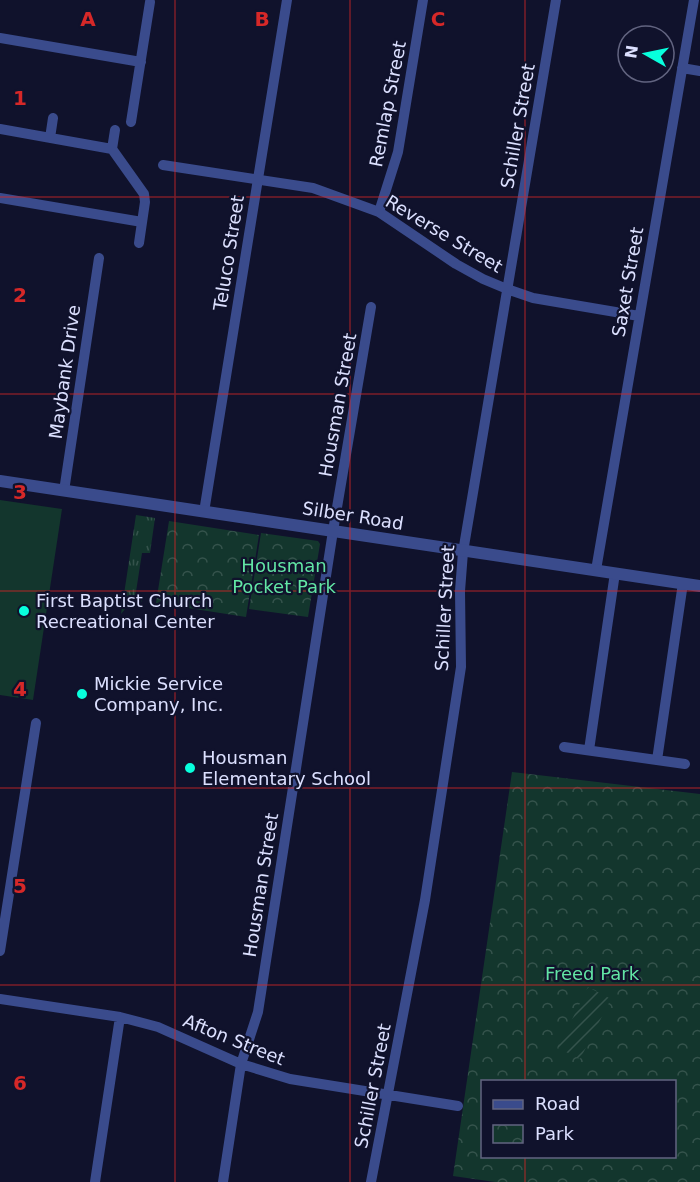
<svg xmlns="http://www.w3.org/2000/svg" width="700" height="1182" viewBox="0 0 700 1182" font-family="'DejaVu Sans',sans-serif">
<defs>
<pattern id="grass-tufts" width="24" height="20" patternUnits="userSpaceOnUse" patternTransform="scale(1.5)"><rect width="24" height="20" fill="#13362d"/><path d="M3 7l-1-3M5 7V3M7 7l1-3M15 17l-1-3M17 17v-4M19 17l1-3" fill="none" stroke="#35534c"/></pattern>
<pattern id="park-crowns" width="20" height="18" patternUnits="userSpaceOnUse" patternTransform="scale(1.5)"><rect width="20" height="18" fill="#13362d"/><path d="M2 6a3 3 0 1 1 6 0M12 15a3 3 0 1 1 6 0" fill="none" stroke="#35534c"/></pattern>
<pattern id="garden-furrows" width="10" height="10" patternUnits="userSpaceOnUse" patternTransform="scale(1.5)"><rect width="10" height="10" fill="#13362d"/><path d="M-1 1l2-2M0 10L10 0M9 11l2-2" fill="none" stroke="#35534c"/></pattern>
</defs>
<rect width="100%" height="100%" fill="#10122c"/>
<!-- grass -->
<path fill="url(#grass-tufts)" d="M136,515L155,518L150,553H142L135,598L143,599L139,606L126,608L121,614Z"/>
<!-- park -->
<path fill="url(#park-crowns)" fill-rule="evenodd" d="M169,521L259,535L246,617L156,603Z
M261,533L318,541L320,544L308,617L249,609Z
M512,772L700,794V1182H495L453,1176ZM482,1082H674V1156H482Z"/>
<!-- garden -->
<path fill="url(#garden-furrows)" d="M588,987L611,999L580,1059L558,1048Z"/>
<!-- pitch -->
<path fill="#13362d" d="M0,500L62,509L33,700L0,695Z"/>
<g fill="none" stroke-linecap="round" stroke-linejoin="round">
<!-- minor -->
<path stroke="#3a4b8c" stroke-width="10" d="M0,38L141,62
M682,68L700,71
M131,122L150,2
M0,129L112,149L144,194L145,202L139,243
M50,138L53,118
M112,149L115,130
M163,165L313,188L379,212L456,264L483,279L507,289L533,298L639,316
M0,198L142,222
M379,212L398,152L423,0
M64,491L99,258
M204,512L287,0
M596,570L694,0
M564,747L685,764
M589,750L615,573
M657,760L683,583
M0,951L36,723
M0,999L120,1017L158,1027L241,1064L290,1079L458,1106
M95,1182L120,1017
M223,1182L241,1064L258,1012L333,531L371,307
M371,1182L425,900L461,667L460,591L463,552L556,0"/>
<!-- tertiary -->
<path stroke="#3a4b8c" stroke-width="12" d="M0,481L700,586"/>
</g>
<!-- grid -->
<path fill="none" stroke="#d62828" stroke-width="1.5" stroke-opacity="0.55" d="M175,0V1182M350,0V1182M525,0V1082M0,197H700M0,394H700M0,591H700M0,788H700M0,985H700M525,1156V1182"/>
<!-- markers -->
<g fill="#08ffdd" stroke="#10122c" stroke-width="2">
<circle cx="24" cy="611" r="6"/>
<circle cx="82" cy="694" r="6"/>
<circle cx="190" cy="768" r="6"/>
</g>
<g text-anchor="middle" stroke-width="4.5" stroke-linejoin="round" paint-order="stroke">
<!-- street labels -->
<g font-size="18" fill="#dce0ff" stroke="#10122c">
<text transform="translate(388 104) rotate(-79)" y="6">Remlap Street</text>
<text transform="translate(518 126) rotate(-80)" y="6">Schiller Street</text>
<text transform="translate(444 234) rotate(31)" y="6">Reverse Street</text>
<text transform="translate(229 253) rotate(-81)" y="6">Teluco Street</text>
<text transform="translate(628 282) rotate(-80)" y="6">Saxet Street</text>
<text transform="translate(65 372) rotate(-82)" y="6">Maybank Drive</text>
<text transform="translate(338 405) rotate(-80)" y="6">Housman Street</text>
<text transform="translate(353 516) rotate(9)" y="6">Silber Road</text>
<text transform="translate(445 608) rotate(-87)" y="6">Schiller Street</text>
<text transform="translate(261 885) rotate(-81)" y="6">Housman Street</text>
<text transform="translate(234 1040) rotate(22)" y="6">Afton Street</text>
<text transform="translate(373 1086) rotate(-79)" y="6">Schiller Street</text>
</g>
<!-- park labels -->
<g font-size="18" fill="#62e5a5" stroke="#10122c">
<text x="284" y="572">Housman<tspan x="284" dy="21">Pocket Park</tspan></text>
<text x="592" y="980">Freed Park</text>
</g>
<!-- poi labels -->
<g font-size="18" fill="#dce0ff" stroke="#10122c" text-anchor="start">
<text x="36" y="607">First Baptist Church<tspan x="36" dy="21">Recreational Center</tspan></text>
<text x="94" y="690">Mickie Service<tspan x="94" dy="21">Company, Inc.</tspan></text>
<text x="202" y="764">Housman<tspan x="202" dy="21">Elementary School</tspan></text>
</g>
</g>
<g font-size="20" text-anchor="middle" font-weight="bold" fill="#d62828" stroke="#10122c" stroke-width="4.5" stroke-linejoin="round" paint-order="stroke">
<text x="88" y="26">A</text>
<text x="262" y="26">B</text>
<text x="438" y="26">C</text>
<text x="20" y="105">1</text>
<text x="20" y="302">2</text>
<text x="20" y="499">3</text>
<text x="20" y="696">4</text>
<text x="20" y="893">5</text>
<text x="20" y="1090">6</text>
</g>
<!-- legend -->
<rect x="481" y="1080" width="195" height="78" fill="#10122c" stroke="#626480" stroke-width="1.5"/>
<rect x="493" y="1100" width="30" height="9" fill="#3a4b8c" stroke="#626480" stroke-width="1.5"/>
<text x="535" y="1110" font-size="18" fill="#dce0ff">Road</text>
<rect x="493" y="1125" width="30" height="18" fill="url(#park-crowns)" stroke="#626480" stroke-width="1.5"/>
<text x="535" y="1140" font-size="18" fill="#dce0ff">Park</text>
<!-- north arrow -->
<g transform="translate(646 54) rotate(279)"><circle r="28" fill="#10122c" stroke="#626480" stroke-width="1.5"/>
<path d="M0-4.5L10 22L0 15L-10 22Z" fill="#08ffdd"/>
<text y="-9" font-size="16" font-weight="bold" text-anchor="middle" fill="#dce0ff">N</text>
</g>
</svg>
